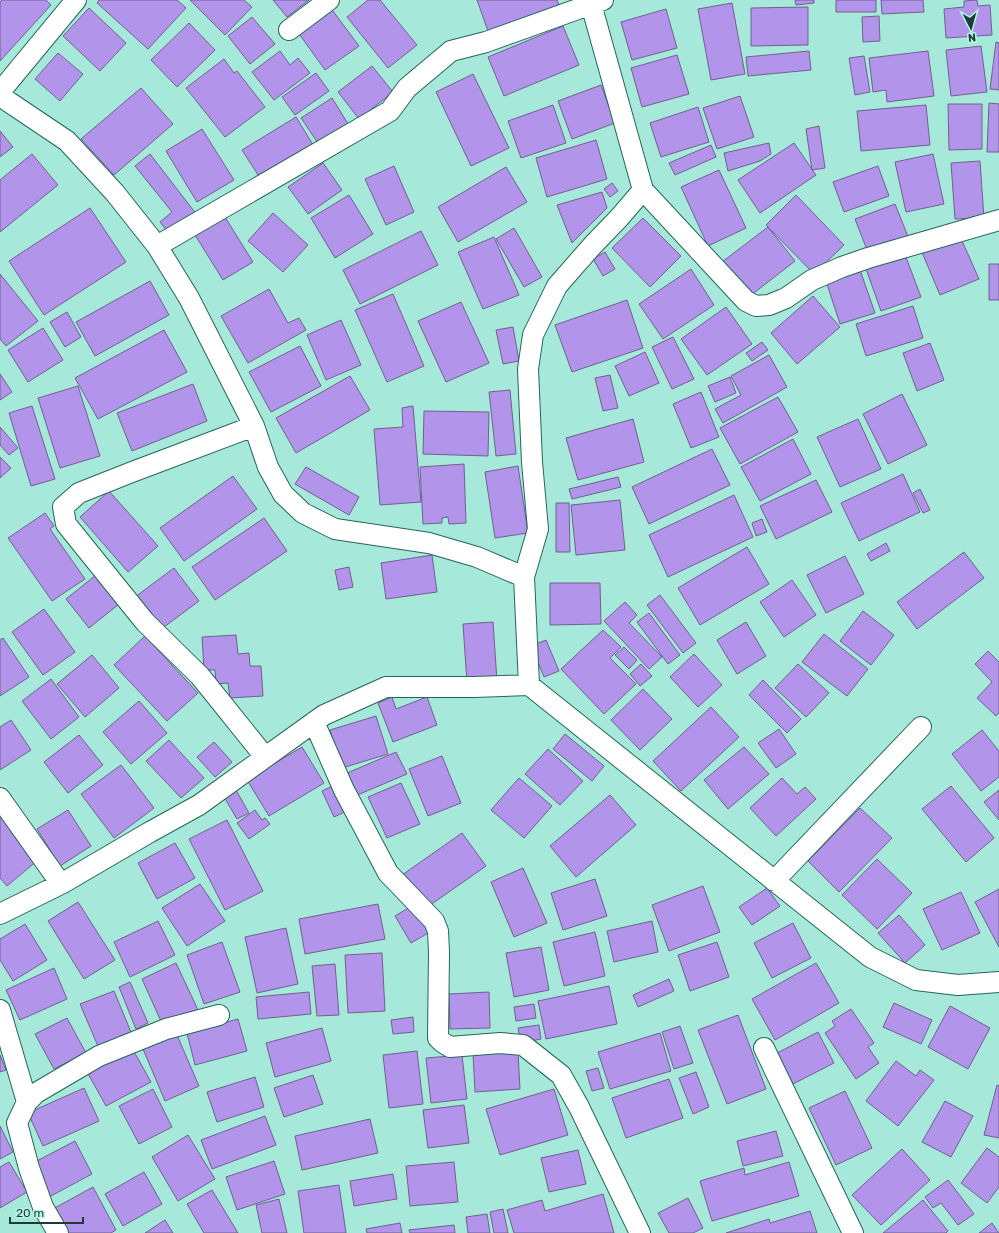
<svg xmlns="http://www.w3.org/2000/svg" width="999" height="1233" viewBox="0 0 999 1233" font-family="Rubik,sans-serif">
<rect width="100%" height="100%" fill="#a6e9da"/>
<!-- building -->
<path fill="#b294eb" stroke="#6f608d" d="M2,0H46L51,5L0,61V2Z
M99,0H177L186,8L148,49L97,3Z
M190,0H244L252,7L225,35Z
M273,0H309L287,17Z
M368,0H380L417,45L388,68L347,17Z
M477,0H557L559,5L488,31Z
M795,0H814V3L796,5Z
M836,0H876V12H836Z
M881,0H923L924,12L882,14Z
M977,0L978,6L990,5L992,35L946,38L944,9L964,7V1Z
M732,3L745,74L711,80L698,9Z
M330,7L359,46L325,70L297,31Z
M808,7V45L751,46V8Z
M89,8L126,43L100,71L63,36Z
M666,9L677,48L632,60L621,22Z
M879,16L880,41L863,42L862,17Z
M252,17L275,44L250,64L228,36Z
M189,23L215,50L177,87L151,60Z
M563,26L579,65L504,96L488,57Z
M996,42L999,43V90L990,89Z
M981,46L987,92L951,96L946,50Z
M280,51L290,65L298,58L310,73L274,100L252,72Z
M809,51L811,70L748,76L746,57Z
M928,51L934,96L887,102L886,90L873,92L869,58Z
M58,53L83,74L60,101L35,79Z
M677,55L689,94L642,107L631,68Z
M864,56L870,92L855,95L849,58Z
M224,59L234,73L237,71L265,107L225,137L186,88Z
M372,66L393,92L359,119L338,92Z
M316,73L329,91L295,115L282,97Z
M473,74L509,148L471,166L436,92Z
M601,85L615,123L572,139L558,101Z
M141,88L173,124L114,175L81,139Z
M740,96L754,137L717,149L703,108Z
M332,98L350,127L320,146L301,118Z
M989,103L999,104V152H987Z
M948,104H982V149L949,150Z
M553,105L566,143L521,158L508,121Z
M926,105L930,145L861,151L857,111Z
M698,107L709,142L661,157L650,123Z
M296,117L315,148L262,181L242,150Z
M819,126L825,168L812,170L806,129Z
M202,129L234,180L197,202L166,151Z
M0,131L13,147L0,157Z
M596,140L607,179L547,197L536,158Z
M769,143L771,154L760,161L728,171L724,153Z
M794,143L816,175L760,213L738,180Z
M711,145L716,157L675,175L669,163Z
M32,154L58,185L0,232V180Z
M150,154L197,215L170,235L160,222L172,212L135,166Z
M933,154L944,204L906,212L895,162Z
M980,161L984,218L955,219L951,163Z
M323,163L342,190L308,214L288,187Z
M394,166L414,212L386,225L365,179Z
M878,166L889,196L844,212L833,182Z
M506,167L527,202L458,242L438,207Z
M719,170L746,228L708,246L681,187Z
M612,183L618,191L610,197L604,189Z
M602,192L607,208L572,243L557,205Z
M349,195L373,234L335,258L311,218Z
M796,195L844,245L814,274L766,225Z
M895,204L909,239L869,255L855,219Z
M90,208L126,262L44,315L9,261Z
M273,213L308,245L283,272L248,241Z
M225,217L253,262L223,280L195,235Z
M643,218L681,256L650,287L612,248Z
M768,227L795,261L750,296L722,262Z
M514,228L542,277L524,287L496,239Z
M421,231L438,265L360,304L343,270Z
M959,234L979,279L940,295L921,250Z
M494,237L519,295L483,309L458,252Z
M605,252L615,269L603,276L593,259Z
M904,252L921,297L881,311L865,266Z
M989,264H999V300H989Z
M859,267L875,313L840,324L825,278Z
M691,269L714,305L663,339L639,304Z
M0,274L38,321L6,346L0,339Z
M150,281L169,315L95,356L76,322Z
M269,289L288,323L299,318L306,330L248,363L221,316Z
M393,294L424,366L387,382L355,310Z
M813,296L840,327L797,364L771,333Z
M627,300L643,348L572,372L555,325Z
M461,302L489,363L446,382L418,321Z
M913,306L923,338L866,356L856,324Z
M726,307L752,344L707,375L681,339Z
M67,312L81,337L65,347L50,322Z
M341,320L361,365L326,380L307,335Z
M513,327L519,361L503,364L496,330Z
M43,328L63,360L28,382L8,350Z
M164,330L187,372L98,419L75,378Z
M673,337L694,379L672,389L652,347Z
M762,342L768,350L752,361L746,353Z
M930,343L944,380L917,391L903,353Z
M300,346L321,386L271,412L249,372Z
M645,352L659,383L629,396L615,366Z
M769,355L787,387L723,423L715,409L741,395L731,376Z
M0,374L12,392L0,400Z
M610,375L618,408L603,411L595,378Z
M350,376L370,410L296,453L276,418Z
M730,377L736,393L715,402L708,386Z
M193,384L207,421L132,451L117,413Z
M78,386L100,456L60,468L38,398Z
M510,390L516,454L496,456L489,392Z
M701,392L719,437L691,448L673,404Z
M902,394L927,445L888,464L863,414Z
M778,397L798,432L740,464L720,428Z
M32,406L55,479L31,486L9,413Z
M413,406L421,502L380,505L374,429L403,427L402,408Z
M424,411L489,412L488,456L423,454Z
M633,419L644,462L578,480L566,438Z
M858,419L881,469L840,487L817,437Z
M0,427L18,448L9,455L0,445Z
M793,439L811,474L760,501L741,467Z
M712,449L730,485L649,524L632,487Z
M0,457L11,468L0,478Z
M464,464L466,523L449,524L448,517L442,518V523L423,524L420,467Z
M518,466L528,533L495,538L485,472Z
M306,467L359,497L349,515L295,484Z
M903,474L920,512L859,541L841,503Z
M233,476L257,509L184,561L160,528Z
M618,477L621,487L572,499L569,489Z
M816,480L832,512L776,539L760,506Z
M920,489L930,510L923,513L913,493Z
M109,491L158,546L128,572L80,517Z
M734,495L753,537L668,577L649,535Z
M620,500L625,550L576,555L571,505Z
M556,503H569L570,552H556Z
M45,513L54,526L50,529L85,579L52,601L8,538Z
M264,518L287,551L215,600L192,567Z
M762,519L767,532L756,536L752,523Z
M886,543L890,551L871,561L867,554Z
M747,547L769,584L700,625L678,588Z
M964,552L984,578L917,629L897,602Z
M432,555L437,592L386,599L381,563Z
M845,556L864,594L826,613L807,575Z
M349,567L353,587L339,590L335,570Z
M174,568L199,601L160,630L135,597Z
M96,575L119,604L89,628L66,599Z
M792,580L816,615L784,637L760,602Z
M550,583H600L601,624L550,625Z
M660,595L696,643L683,653L647,605Z
M625,602L637,615L629,623L662,657L649,669L604,621Z
M44,609L75,652L43,675L12,632Z
M863,611L894,635L871,665L840,641Z
M649,613L680,655L668,664L637,622Z
M493,622L497,681L467,683L463,624Z
M746,622L766,656L737,674L717,640Z
M603,630L621,647L610,658L636,684L604,714L561,669Z
M824,634L868,669L847,696L802,662Z
M236,635L238,654L249,653L250,666H261L263,696L230,698L228,683L216,684L215,670H204L202,637Z
M145,636L198,693L167,721L114,665Z
M3,638L29,677L0,696V640Z
M546,640L559,671L544,677L531,646Z
M624,647L637,660L629,669L615,655Z
M988,651L999,662V713L996,716L977,698L992,682L975,664Z
M694,654L722,685L698,707L670,677Z
M92,655L119,688L85,717L57,684Z
M641,664L652,676L640,686L630,674Z
M798,664L829,693L806,717L775,688Z
M51,679L79,717L51,739L22,701Z
M763,680L801,719L787,733L749,695Z
M643,689L672,719L640,750L611,720Z
M392,697L396,709L427,697L437,725L393,742L378,703Z
M139,701L167,733L131,764L103,732Z
M711,707L739,737L681,791L653,761Z
M376,716L388,754L342,768L330,730Z
M11,720L31,750L0,770V727Z
M779,729L796,754L776,768L758,743Z
M982,730L999,751V777L981,791L952,754Z
M565,734L604,766L592,781L553,749Z
M79,735L103,765L68,793L44,762Z
M169,740L204,778L181,798L146,761Z
M214,742L232,762L215,777L197,757Z
M302,747L324,783L269,816L247,780Z
M744,747L769,774L728,809L704,780Z
M548,749L583,781L560,805L525,774Z
M396,752L407,774L355,796L345,774Z
M442,756L461,803L428,816L409,769Z
M121,765L154,808L114,838L81,794Z
M519,778L552,806L524,838L491,810Z
M782,778L797,794L805,787L816,799L776,836L750,808Z
M401,783L420,824L387,838L368,797Z
M335,785L347,811L334,817L322,791Z
M951,786L994,838L966,862L922,809Z
M236,790L249,813L237,819L224,797Z
M999,790V820L984,802Z
M610,795L636,825L576,877L550,846Z
M860,808L892,838L839,892L808,861Z
M68,810L91,846L60,866L37,829Z
M255,810L262,820L265,818L270,824L249,839L237,823Z
M0,816L38,860L7,886L0,878Z
M227,820L263,891L225,910L189,839Z
M462,833L486,866L426,908L402,875Z
M175,843L195,878L157,899L138,863Z
M877,859L912,893L877,929L842,895Z
M523,868L547,923L514,937L491,882Z
M595,879L607,916L563,930L551,893Z
M200,884L225,921L187,946L162,908Z
M703,886L720,932L669,951L652,905Z
M767,888L780,906L752,925L739,907Z
M999,889V947L975,902Z
M961,892L980,933L942,950L923,909Z
M78,902L115,960L84,979L48,921Z
M378,904L385,939L305,954L299,919Z
M413,905L430,932L411,943L395,916Z
M899,915L925,945L905,963L878,933Z
M158,921L175,955L130,977L114,942Z
M652,921L658,952L614,962L607,931Z
M793,923L811,958L772,978L754,943Z
M25,924L47,960L13,981L0,960V939Z
M286,928L298,984L257,993L245,937Z
M595,932L605,976L564,986L553,942Z
M222,942L240,992L204,1004L187,955Z
M717,942L729,977L690,991L678,955Z
M541,947L549,990L514,997L506,953Z
M382,953L385,1011L348,1013L345,955Z
M176,963L199,1012L164,1028L142,979Z
M816,963L839,1003L775,1040L752,999Z
M335,964L339,1015L317,1016L312,966Z
M54,968L67,999L20,1020L6,990Z
M669,979L674,991L638,1007L633,995Z
M130,982L148,1023L136,1029L119,987Z
M609,986L617,1024L546,1039L538,1001Z
M114,991L133,1037L100,1051L80,1004Z
M309,992L311,1014L258,1019L256,997Z
M489,992L490,1028L450,1029L449,994Z
M894,1003L932,1020L921,1044L883,1027Z
M534,1004L536,1018L516,1021L514,1007Z
M950,1006L990,1028L968,1069L928,1047Z
M851,1009L874,1043L868,1047L879,1063L856,1079L825,1033L835,1026L832,1021Z
M738,1015L766,1089L727,1104L698,1030Z
M413,1017L414,1032L393,1034L391,1020Z
M67,1018L86,1053L54,1069L35,1034Z
M238,1019L247,1051L195,1065L187,1033Z
M539,1025L541,1039L521,1043L518,1028Z
M680,1026L693,1063L674,1069L662,1032Z
M322,1028L331,1061L275,1077L266,1043Z
M818,1032L834,1063L793,1084L777,1053Z
M660,1033L671,1071L610,1089L598,1052Z
M177,1035L199,1086L165,1101L143,1049Z
M132,1048L151,1082L106,1106L87,1072Z
M417,1051L423,1104L389,1108L383,1055Z
M518,1052L520,1089L475,1092L473,1054Z
M0,1055L6,1070L0,1072Z
M462,1055L467,1099L431,1103L426,1058Z
M896,1061L916,1076L920,1070L934,1080L898,1126L866,1101Z
M598,1068L604,1088L592,1091L586,1071Z
M696,1072L709,1107L693,1114L679,1078Z
M313,1075L323,1104L284,1117L274,1088Z
M255,1077L264,1107L217,1122L207,1092Z
M669,1079L683,1118L626,1138L612,1098Z
M997,1085L999,1086V1138L984,1135Z
M84,1088L99,1121L43,1146L28,1113Z
M153,1089L172,1127L139,1144L119,1106Z
M554,1089L568,1135L500,1155L486,1109Z
M845,1091L872,1148L836,1165L809,1108Z
M945,1101L973,1116L951,1157L922,1142Z
M464,1105L469,1143L428,1148L423,1110Z
M265,1116L276,1145L212,1169L201,1140Z
M370,1119L378,1153L302,1170L295,1136Z
M0,1126L13,1152L0,1159Z
M776,1131L783,1156L743,1166L737,1141Z
M188,1135L215,1179L178,1201L152,1157Z
M75,1141L92,1174L49,1197L31,1164Z
M987,1148L999,1157V1187L987,1203L961,1183Z
M902,1149L930,1180L881,1225L852,1195Z
M578,1150L586,1184L549,1192L541,1158Z
M274,1161L285,1194L237,1210L226,1177Z
M9,1162L27,1192L0,1208V1167Z
M454,1162L458,1202L410,1206L406,1166Z
M789,1162L799,1196L712,1221L700,1181L744,1168L745,1175Z
M144,1172L162,1204L123,1226L105,1194Z
M393,1174L397,1199L354,1206L350,1181Z
M948,1180L974,1214L958,1225L941,1203L933,1208L925,1197Z
M339,1185L346,1233H304L298,1191Z
M93,1187L116,1230L111,1233H64L51,1210Z
M212,1190L238,1233H204L187,1204Z
M603,1194L614,1233H514L507,1210L542,1200L545,1211Z
M688,1198L703,1228L693,1233H669L658,1213Z
M279,1199L287,1233H262L256,1205Z
M923,1200L948,1231L946,1233H883Z
M503,1209L508,1233H494L490,1212Z
M810,1211L817,1233H726L769,1219L770,1223Z
M487,1214L490,1233H468L466,1217Z
M165,1220L173,1233H145Z
M400,1223L402,1233H367L366,1229Z
M992,1223L999,1233H979Z
M454,1225L455,1233H410L409,1230Z"/>
<g fill="none" stroke-linecap="round" stroke-linejoin="round">
<defs>
<path id="minor" d="M588,0L591,4L643,190L746,301L756,306L769,305L786,298L812,280L842,267L868,258L999,220
M289,30L329,0
M0,92L76,0
M0,96L67,141L115,193L157,246L189,298L254,426L268,467L283,494L303,513L335,529L429,543L477,557L524,577L529,685L870,957L916,980L958,985L999,982
M157,246L390,111L407,88L451,51L486,42L603,0
M254,426L132,472L79,493L63,507L66,524L145,622L200,676L265,757
M524,577L538,529L532,462L528,369L533,335L557,286L592,246L619,218L643,190
M314,722L344,790L388,873L434,921L438,931L439,952L438,1038L442,1042L450,1047L500,1043L523,1045L561,1075L579,1107L640,1233
M0,798L61,884
M774,881L921,727
M0,914L61,884L150,832L199,805L324,715L386,687H474L529,685
M0,1010L27,1102
M764,1048L853,1233
M58,1233L43,1207L29,1168L17,1123L27,1102L36,1093L99,1056L166,1029L219,1015"/>
</defs>
<!-- minor casing -->
<use href="#minor" stroke="#23675b" stroke-width="22"/>
<!-- minor -->
<use href="#minor" stroke="#fff" stroke-width="20"/>
</g>
<!-- north arrow -->
<g transform="translate(971 28) rotate(174)" stroke="#b3f6e7" stroke-width="3" paint-order="stroke">
<path d="M0-3L7 15L0 10L-7 15Z" fill="#1f3b35"/>
<text y="-6" font-size="11" font-weight="bold" text-anchor="middle" fill="#1f3b35">N</text>
</g>
<!-- scale -->
<path d="M10 1217v6h73v-6" fill="none" stroke="#1f3b35" stroke-width="2"/>
<text x="16" y="1217" font-size="12" fill="#1f3b35" stroke="#b3f6e7" stroke-width="3" paint-order="stroke">20 m</text>
</svg>
